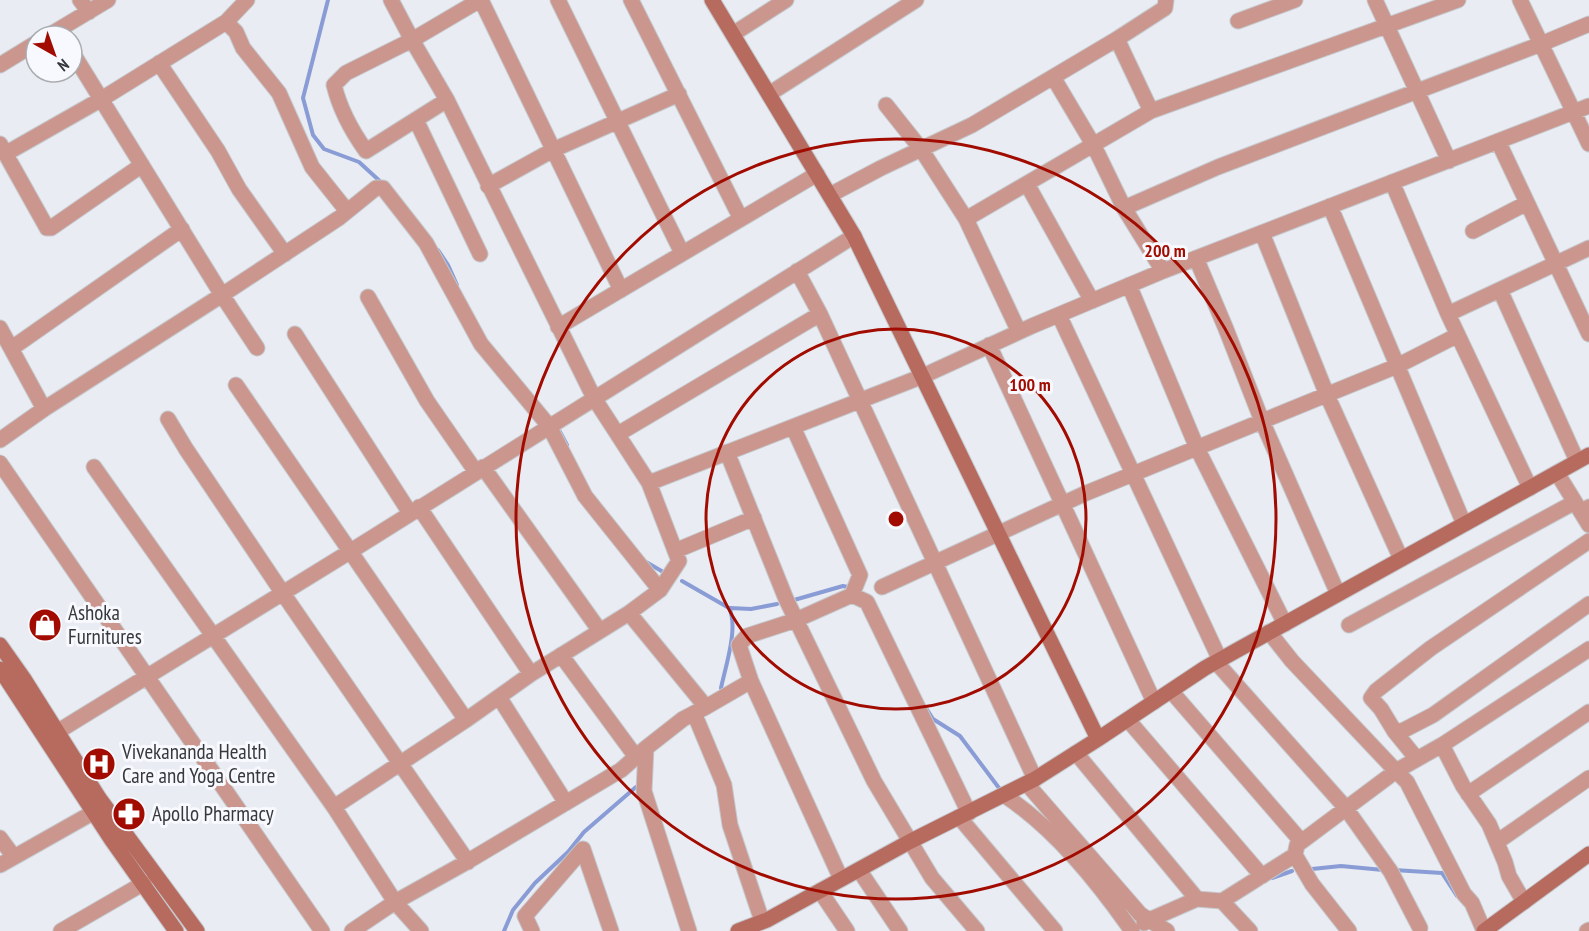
<svg xmlns="http://www.w3.org/2000/svg" width="1589" height="931" viewBox="0 0 1589 931" font-family="'PT Sans Narrow',sans-serif">
<rect width="100%" height="100%" fill="#e9ecf2"/>
<g fill="none" stroke-linecap="round" stroke-linejoin="round">
<!-- stream -->
<path stroke="#899cd5" stroke-width="4" d="M328,0L303,98L313,135L324,149L359,162L383,184
M438,250L448,265L457,285
M559,430L567,445
M646,562L665,573
M682,581L729,608C739,627 725,668 721,688
M794,600L843,586L852,588
M730,608L751,609L777,604
M926,708L933,719L960,736L999,788
M1312,869L1341,866L1383,870
M1394,870L1442,873L1457,896
M1272,878L1292,871
M504,931L513,910L535,883L568,852L584,832L636,787"/>
<defs>
<path id="street" d="M80,0L89,12
M391,0L412,40L447,100L594,398L649,483
M481,0L621,290
M558,0L682,253
M631,0L741,219
M1375,0L1449,161
M1520,0L1589,144
M1238,21L1295,0
M226,22L247,0
M733,34L786,0
M48,36L108,0
M1117,39L1165,8L1166,0
M72,52L222,295L339,218L376,188H383L426,243L481,344L549,426L585,496L660,590
M159,63L218,151L239,189L285,254
M0,65L36,43
M769,94L916,0
M447,100L366,151C351,130 340,110 334,85L346,73L412,40L480,0
M886,105L921,149L966,219
M1151,111L1117,39L1053,77L1094,146L1124,208L1163,271
M416,120L480,254
M1498,141L1589,334
M0,144L47,228H51L142,165
M5,154L100,100L226,22L236,32L243,48L279,93L312,167L347,211
M1392,182L1448,314L1530,488
M1027,184L1092,301
M488,186L553,150L679,94
M830,195L881,168L972,125L1053,77
M1330,206L1464,524
M1124,208L1218,167L1541,44L1589,24
M1473,231L1527,203
M1262,233L1327,395L1401,559
M1196,258L1226,329L1262,421L1338,594
M797,271L820,314L1035,779
M1129,285L1197,448L1285,624
M1500,290L1577,461
M368,297L427,401L476,472
M1448,314L1589,248
M1059,315L1220,660
M558,327L817,174
M0,328L44,409L222,295L257,348
M1019,332L966,219L1151,111L1458,0
M295,334L410,513
M989,345L1154,702
M12,348L182,229
M236,385L466,720
M168,419L186,449L282,592L468,862
M793,427L860,575L852,595
M618,434L820,314
M0,440L44,409
M727,452L786,599L874,781L932,878L977,931
M0,463L322,931
M94,467L334,807
M483,467L600,631
M1557,473L1581,512
M419,507L531,674
M1589,507L1581,512L1589,525
M675,551L754,518
M882,587L1084,494L1397,366L1458,335
M1349,625L1575,502
M1269,632L1292,661L1396,771L1297,845L1295,855L1312,884L1349,931
M561,655L636,757
M1216,662L1345,807L1391,872L1420,928
M751,681L739,645L747,636L796,620L852,595L867,602L969,813
M1171,691L1301,841
M499,697L566,803
M706,707L751,681L841,879
M694,713L724,785L730,825L762,921
M1128,720L1262,876
M57,732L351,551L854,236
M1395,732L1381,709L1371,698L1376,691L1431,648L1589,541
M1442,745L1589,649
M646,748L644,791L689,931
M1076,753L1197,899
M1417,759L1395,732L1404,730L1433,715L1589,604
M1027,784L1140,914L1149,920L1197,899L1222,901L1295,855
M1468,794L1589,712
M1004,795C1055,829 1097,881 1132,931
M959,817L1055,931
M0,838L14,857
M1497,842L1589,778
M583,849L611,931
M0,865L94,812
M859,870L900,931
M820,891L847,931
M1222,901L1250,931
M1144,923L1149,920L1167,931
M61,931L144,883
M352,931L395,902L334,807L466,720L531,674L629,613L660,590L679,561L649,483L923,376L1032,326L1163,271L1589,106
M421,931L395,902L465,863L621,770L646,748L683,719L706,707L629,613
M532,931L525,916L583,849
M1484,931L1472,903L1464,894L1407,782L1396,771L1442,745L1463,786L1489,824L1505,862L1509,876L1524,902
M1587,931L1589,930"/>
<path id="secondary" d="M712,0L854,236L1098,739L1035,779L909,842L767,920L738,931
M0,645L24,679L99,798L197,931
M0,669L111,839L176,931
M1098,739L1205,668L1589,455
M1484,931L1589,854"/>
</defs>
<!-- street casing -->
<use href="#street" stroke="#c5c8cd" stroke-width="17"/>
<!-- secondary casing -->
<use href="#secondary" stroke="#c5c8cd" stroke-width="17"/>
<!-- street -->
<use href="#street" stroke="#cb968d" stroke-width="15"/>
<!-- secondary -->
<use href="#secondary" stroke="#b76b5f" stroke-width="15"/>
</g>
<!-- distance rings -->
<g fill="none" stroke="#a20c00" stroke-width="3">
<circle cx="896" cy="519" r="190"/>
<circle cx="896" cy="519" r="380"/>
</g>
<!-- icons -->
<defs>
<symbol id="shop-disc" viewBox="-11 -11 22 22"><circle r="9.5" fill="#a20c00" stroke="#f7f9fe"/><path d="M-5-2.5h2.3a2.7 3.5 0 0 1 5.4 0H5L5.5 6h-11ZM-1.5-2.5h3a1.5 2.3 0 0 0-3 0Z" fill="#fff"/></symbol>
<symbol id="hospital-disc" viewBox="-11 -11 22 22"><circle r="9.5" fill="#a20c00" stroke="#f7f9fe"/><path d="M-5-5h3v3.5h4V-5h3V5h-3V1.5h-4V5h-3Z" fill="#fff"/></symbol>
<symbol id="pharmacy-disc" viewBox="-11 -11 22 22"><circle r="9.5" fill="#a20c00" stroke="#f7f9fe"/><path d="M-2-6h4v4h4v4h-4v4h-4v-4h-4v-4h4Z" fill="#fff"/></symbol>
</defs>
<g fill-rule="evenodd">
<use href="#shop-disc" x="26" y="606" width="38" height="38"/>
<use href="#hospital-disc" x="80" y="745" width="38" height="38"/>
<use href="#pharmacy-disc" x="110" y="795" width="38" height="38"/>
</g>
<g text-anchor="middle" stroke-width="6" stroke-linejoin="round" paint-order="stroke">
<!-- poi labels -->
<g font-size="21" fill="#37383b" stroke="#f7f9fe" text-anchor="start">
<text x="68" y="620">Ashoka<tspan x="68" dy="24">Furnitures</tspan></text>
<text x="122" y="759">Vivekananda Health<tspan x="122" dy="24">Care and Yoga Centre</tspan></text>
<text x="152" y="821">Apollo Pharmacy</text>
</g>
</g>
<circle cx="896" cy="519" r="9" fill="#a20c00" stroke="#f7f9fe" stroke-width="3"/>
<g font-size="18" text-anchor="middle" font-weight="bold" fill="#a20c00" stroke="#f7f9fe" stroke-width="6" stroke-linejoin="round" paint-order="stroke">
<text x="1165" y="257">200 m</text>
<text x="1030" y="391">100 m</text>
</g>
<!-- north arrow -->
<g transform="translate(54 54) rotate(140)"><circle r="28" fill="#f7f9fe" stroke="#aaacb0" stroke-width="1.5"/>
<path d="M0-4.5L10 22L0 15L-10 22Z" fill="#a20c00"/>
<text y="-9" font-size="16" font-weight="bold" text-anchor="middle" fill="#37383b">N</text>
</g>
</svg>
